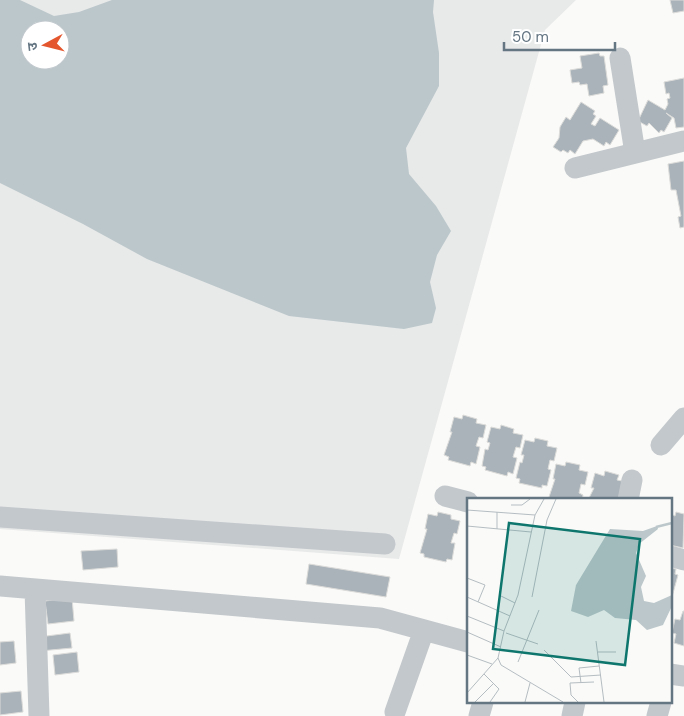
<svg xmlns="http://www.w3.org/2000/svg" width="684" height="716" viewBox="0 0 684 716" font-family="'DM Sans','Noto Sans Devanagari',sans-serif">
<rect width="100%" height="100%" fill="#fafaf8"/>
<!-- built -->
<path fill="#e8e9e9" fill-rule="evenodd" d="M0,0H576L545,30L399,559L0,529ZM30,30H60V60H30Z"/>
<!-- water -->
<path fill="#bbc7cb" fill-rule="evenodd" d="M0,0H20L54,16L79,12L112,0H434L433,12L439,53V86L406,148L409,174L436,206L451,231L437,255L430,282L436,308L432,323L404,329L289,316L147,259L83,224L0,183ZM30,30H60V60H30Z"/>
<!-- building -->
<path fill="#aab3b9" stroke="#dcdcda" d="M670,0H684V11L673,13Z
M599,53L600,56H604L608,85L603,86L604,93L589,96L587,84L580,85L579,82L572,83L570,70L582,68L580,56Z
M684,78V127L676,128L674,118L666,113L672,118L664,132L661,130L659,133L649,123L647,126L638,121L648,100L665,110L668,104L667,99L670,98L669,93L666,94L664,82Z
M581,102L595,111L593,114L596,116L591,124L595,126L600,118L619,130L610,145L606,142L604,146L593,139L583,141L575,154L570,150L568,153L563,150L561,152L553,147L559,138L560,127L566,117L570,120Z
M684,161V227L680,228L678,217L681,216L676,190H671L668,164Z
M463,415L477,419L476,423L486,425L483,438L479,437L476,446L480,447L476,464L471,462L470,466L448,460L449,457L444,455L452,432H450L454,417L462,419Z
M501,425L514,429L513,433L523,435L520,448L516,447L513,457L517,458L513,474L508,472L507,476L485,470L486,467L482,466L485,449L488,450L490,443L487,442L491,427L500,429Z
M535,438L548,441L547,446L557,448L554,461L550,460L548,469L551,470L547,486L542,485V488L519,483L520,479L516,478L520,462L522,463L524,455H521L525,440L534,442Z
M566,462L580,465L579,470L588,472L585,485L581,484L579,493L583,495L582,500H548L555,479H553L556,464L565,466Z
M605,471L619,475L617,480L627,482L618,500H588L594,488H591L595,473L604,476Z
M438,512L451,515V519L460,521L457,534L454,533L451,543H455L452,560L447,559L446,562L424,557V554L420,553L427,529H425L428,514L437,516Z
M676,512L684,514L683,548L670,545V514L675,516Z
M117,549L118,567L83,570L81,551Z
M309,564L390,577L386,597L306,584Z
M670,568L676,569L675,574L678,575L672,597H670Z
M72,598L74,621L48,624L45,601Z
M683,611H684V646L674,643L676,634L672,633L675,619L680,620Z
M70,633L72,648L40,651L39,637Z
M14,641L16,663L0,665V642Z
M77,652L79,672L55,675L53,655Z
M21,691L23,712L0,715V693Z"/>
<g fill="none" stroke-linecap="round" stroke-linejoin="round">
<!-- minor -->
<path stroke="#c3c8cc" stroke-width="21" d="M620,58L635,153
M575,168L684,141
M661,445L684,418
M445,496L468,502
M628,500L632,480
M0,517L385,544
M670,556L684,560
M0,586L380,618L468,642
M35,589L39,716
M670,674L684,676
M395,712L424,630
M479,716L483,702
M572,716L575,702
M657,716L661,702"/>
</g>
<!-- overview -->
<g transform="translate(467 498)">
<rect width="205" height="205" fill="#fafaf8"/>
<path d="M190,28L191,31L172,46L169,55L179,78L174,89L177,103L187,105L205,97V108L196,127L180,132L169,122L148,120L137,112L121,119L104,113L109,87L143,31L176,33Z" fill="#bbc7cb"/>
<path fill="none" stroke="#bbc7cb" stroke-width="2.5" d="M189,29L205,25"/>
<path fill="none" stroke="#b5bdc2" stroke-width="1" d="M44,7H55L63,1M0,12L68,17M0,28L64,34M30,31V14M0,80L18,87L11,104M34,98L48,105M0,99L43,118M65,99L80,22L89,1M0,118L37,133L31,160L34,167L96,204M37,133L51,97L68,17L77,1M0,134L34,149M39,135L71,146M129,143L137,204M77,152L104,179L134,177M131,154H149M0,157L25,166M51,164L72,112M17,176L32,191L23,204M114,185L112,170L132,168M0,195L31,160M8,204L26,186M58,204L63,185M111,204L104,197L103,185L127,184"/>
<path fill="#0f766e" fill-opacity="0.15" stroke="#0f766e" stroke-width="2.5" d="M42,25L173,41L158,167L26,151Z"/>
<rect width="205" height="205" fill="none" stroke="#657683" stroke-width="2.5"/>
</g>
<!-- north arrow -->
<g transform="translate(45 45) rotate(263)"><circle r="24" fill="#ffffff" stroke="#c1c8cd"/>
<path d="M0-4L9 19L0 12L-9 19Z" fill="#e4572e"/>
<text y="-8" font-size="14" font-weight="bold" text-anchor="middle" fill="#657683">उ</text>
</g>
<!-- scale -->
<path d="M504 42v8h111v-8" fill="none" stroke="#657683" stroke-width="2.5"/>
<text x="512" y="42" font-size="15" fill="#657683" stroke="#ffffff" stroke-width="4" paint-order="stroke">50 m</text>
</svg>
